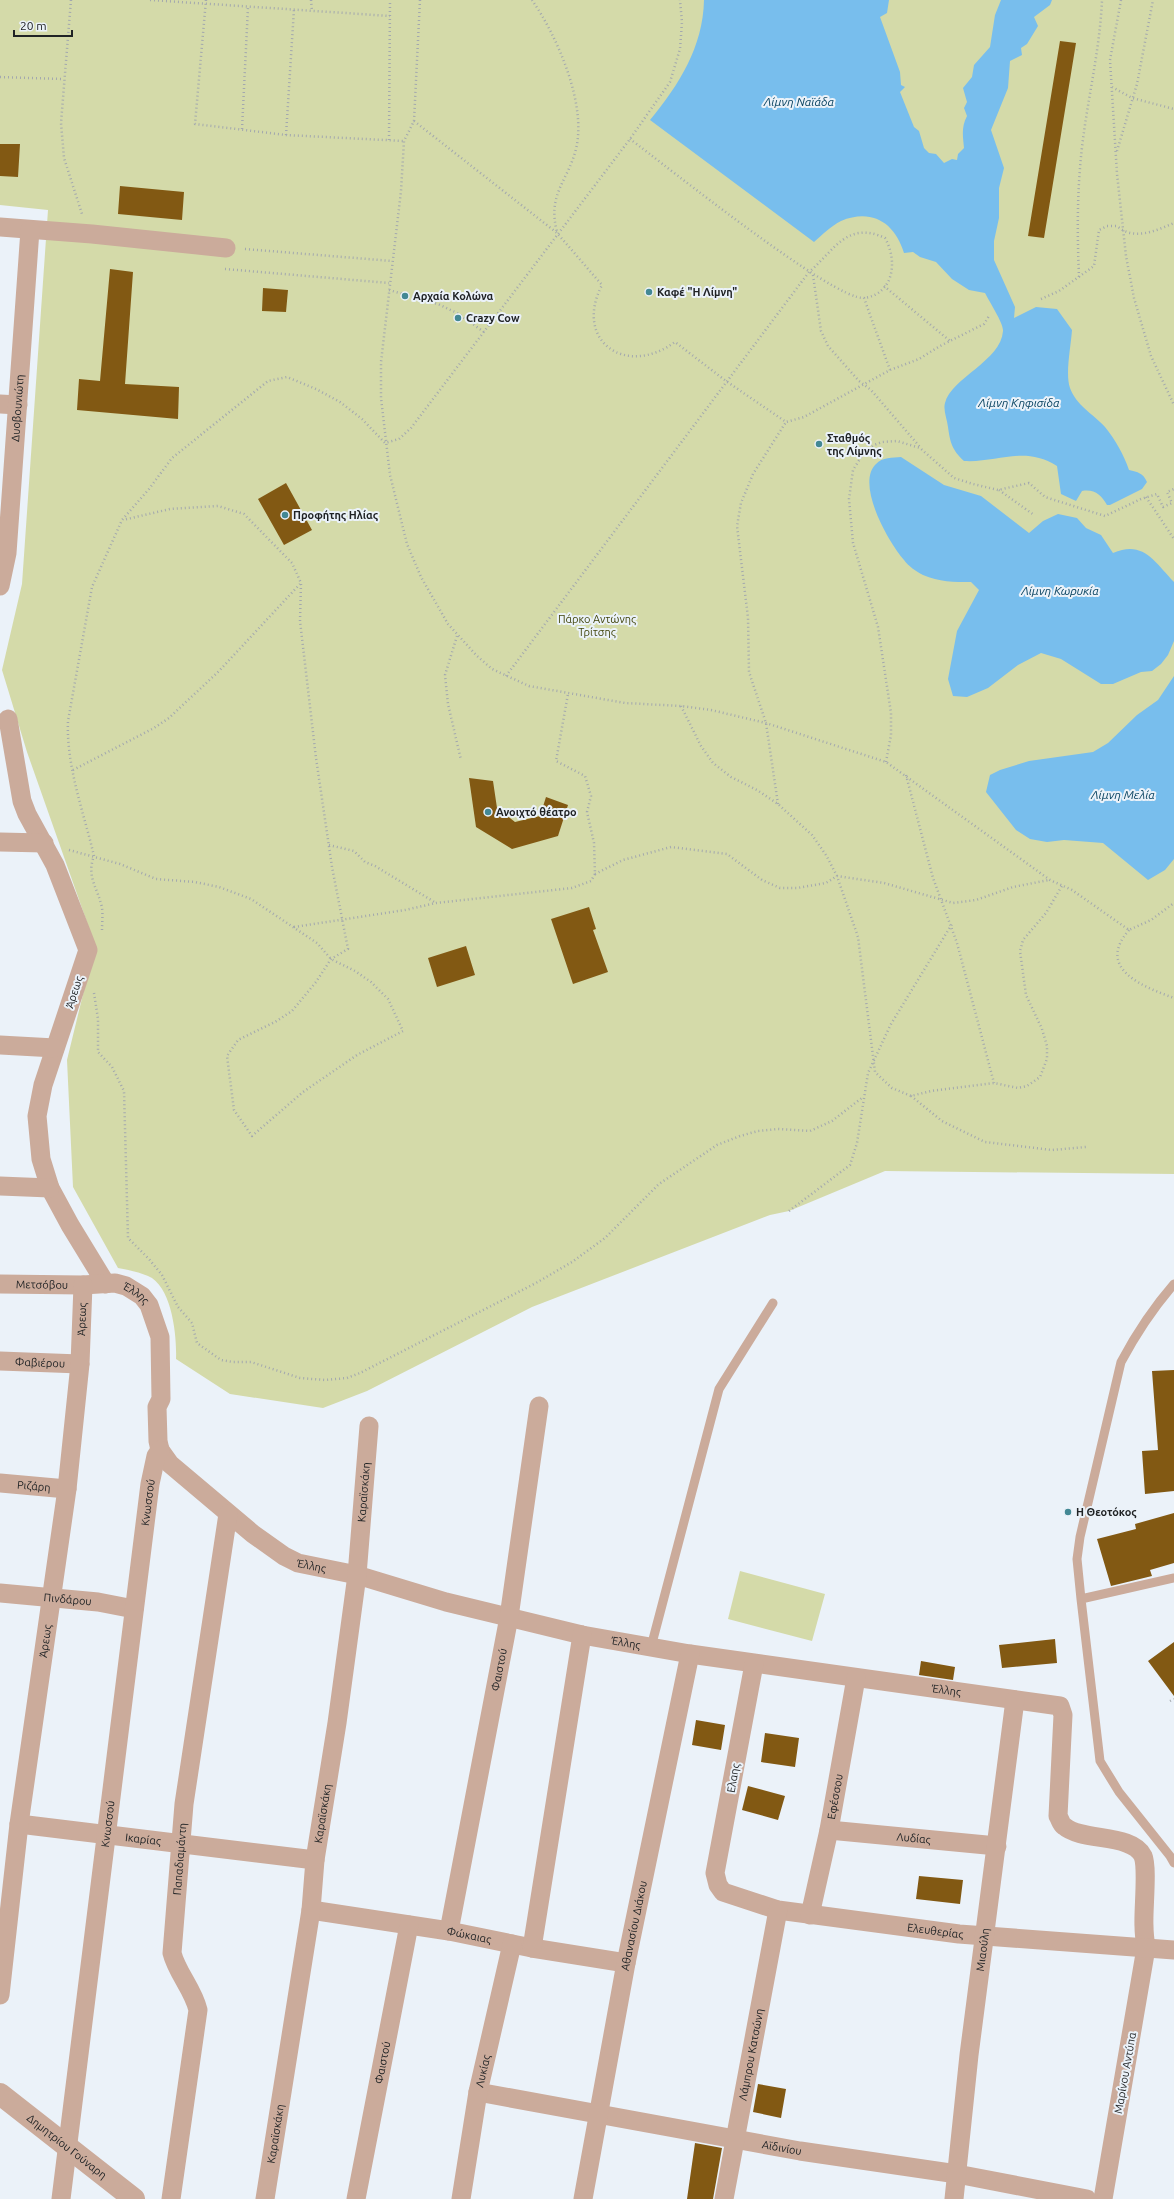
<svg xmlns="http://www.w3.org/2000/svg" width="1174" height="2199" viewBox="0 0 1174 2199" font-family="Ubuntu,sans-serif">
<rect width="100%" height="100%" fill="#ebf2f9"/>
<!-- green -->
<path fill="#d4daa9" d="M0,0H1174V1174L885,1171L789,1211L770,1215L532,1307L367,1391L323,1408L230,1394L176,1359C177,1336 172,1286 148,1276C139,1272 128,1270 118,1268L73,1187L67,1060L95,945L27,752L2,670L22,584L48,210L0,205Z
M740,1571L825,1594L812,1641L728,1619Z"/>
<!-- water -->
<path fill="#78beed" d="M704,0H889L887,13L880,17L900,72L901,85L905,87L900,92L914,127L919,131L924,148L929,153L936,154L944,163L952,159L957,160L958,154L964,148C963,137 961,127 967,116L964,108L967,102L963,88L972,77L974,65L990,47L995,15L1001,0H1052L1050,5L1034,17L1038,26L1027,44L1021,48L1022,55L1010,61L1008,88L991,130L1004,168L999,188V218L994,241V260L1015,307L1014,318L1036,307L1057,309L1072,330C1071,346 1065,374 1070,388C1076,405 1093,414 1105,427C1115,439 1124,455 1129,470C1138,472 1143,473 1147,482L1142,489L1110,505H1107C1101,495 1095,489 1082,491L1076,501L1061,494L1057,466C1024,445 998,463 964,461C952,450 950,442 948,427C947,419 943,410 945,403C951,378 1001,361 1003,331C1004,324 989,301 985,293L969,290L952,279L936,262L920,257L913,252L904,253C895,223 872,208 841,221C831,226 822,235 814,242L650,120C679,85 703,47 704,0Z
M901,457L944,485L981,496L1029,533L1043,521L1058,514L1077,518L1086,528L1101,535L1113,553C1143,540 1154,561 1174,582V641L1168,655L1161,664L1152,671L1141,672L1113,684H1101L1061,659L1041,653L1018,665L988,688L967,697L953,696L948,679L957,631L979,590L971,582C954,582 939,582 923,575C917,572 908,566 904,560C889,543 855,484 876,464C882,457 893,458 901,457Z
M1174,676V859L1165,870L1148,880L1103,843L1064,840L1047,842L1030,839L1016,830L986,792L990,775L1000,770L1029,761L1093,752L1108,743L1137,715L1158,700Z"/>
<!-- building -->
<path fill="#825913" d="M1060,41L1076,43L1044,238L1028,236Z
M0,144H20L18,177L0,176Z
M120,186L184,192L182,220L118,214Z
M110,269L133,272L125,384L179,387L178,419L77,410L79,379L100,381Z
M263,288L288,290L286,312L262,311Z
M286,483L312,530L284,545L258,499Z
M469,778L493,781L497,808L515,822L540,816L546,797L568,805L558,836L512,849L476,827Z
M589,907L596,929L593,930L608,972L573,984L551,919Z
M466,946L475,975L437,987L428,958Z
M1174,1370V1491L1145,1494L1142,1451L1158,1450L1152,1371Z
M1174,1513V1563L1150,1570L1152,1576L1111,1586L1097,1539L1136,1529L1135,1524Z
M1055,1639L1057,1663L1002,1668L999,1645Z
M1174,1642V1696L1148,1661Z
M921,1661L955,1667L953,1680L919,1675Z
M696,1720L725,1725L721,1750L692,1745Z
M765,1733L799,1738L795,1767L761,1762Z
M748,1786L785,1796L778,1820L742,1810Z
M919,1876L963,1880L960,1904L916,1899Z
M758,2084L786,2089L781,2118L753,2112Z
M695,2143L722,2148L713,2199H687Z"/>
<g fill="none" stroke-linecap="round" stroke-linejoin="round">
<!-- path -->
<path stroke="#a3a8ae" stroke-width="2.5" stroke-dasharray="1 3" stroke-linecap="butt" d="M71,0L61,123L64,158L82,214
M150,0L390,16
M206,0L195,124L286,135L404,141
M311,0L312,11
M420,0L414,121L404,141L401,191L381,362V398L390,475L407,544L421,577L448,624L477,656L492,669L529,686L625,703L681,706L711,710L766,723L886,762L1050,880L1072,890L1129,930L1151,920L1174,903
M532,0C557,36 587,104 576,149C568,181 547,194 557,232
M1121,0L1110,60L1117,174L1126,256L1134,298L1151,356L1174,405
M0,77L63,79
M1112,87L1132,98L1174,109
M414,121L557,233L602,285C573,341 626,378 675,342L726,381L786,422L804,417L890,370L919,359L940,346L984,324L989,316
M242,129L248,7
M286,135L294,9
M630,139C665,165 833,300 864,298L890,370
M389,140L390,0
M1117,151L1137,84L1153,0
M245,249L392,261
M225,269L389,283
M813,275L821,331L828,346L859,381L871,390L920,447
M1079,277C1077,230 1077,186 1083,139C1089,93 1100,47 1102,0
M884,286L950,341
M389,290L438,304L457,313L484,332
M1041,299L1059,291L1094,266L1099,230L1107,226H1117C1134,241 1155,231 1174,223
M999,490L1034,515
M1146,497L1174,539
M457,636L445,675L448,704L461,760
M506,676L809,272C834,251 847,220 885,238C898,261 894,294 864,298
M681,706L701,746L713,763L731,777L757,790L778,804L812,835L826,855L837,876L858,937L875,1072L892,1088L911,1096L931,1091L994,1083L1018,1088L1027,1086L1040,1077L1047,1059V1046L1042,1029L1026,995L1020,951L1023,940L1046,913L1063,884
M886,762L891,735V713L878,627L853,543L849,499L853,470L863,454L874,445L882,442L897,441L920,448L954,478L973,484L998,490L1029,483L1045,497L1105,516L1141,499L1157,494L1163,507L1172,503L1167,492L1174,489
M73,770L154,728L169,718L219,671L300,584
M906,775L933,878L957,943L994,1083
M778,804L766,723L749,672L748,618L737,526L741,503L753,474L786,422
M329,845L354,851L365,862L375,866L436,903
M69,850L120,864L156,879L195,882L219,887L251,899L317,943L331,959L355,971L371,982L388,999L403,1031L357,1055L303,1092L252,1136L234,1110L227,1056L238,1040L275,1022L292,1011L316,982L331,959L348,949L332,867L316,758L300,621L301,583L292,563L244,514L218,506L170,509L123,520
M595,874L623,860L671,847L727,854L762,880L780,888H797L826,883L837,876L884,883L953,903L976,900L1013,887L1049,880
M294,927L405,910L436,903L572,888L591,881L595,874L594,843L587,812L591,796L585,776L556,761L568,694
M102,930C102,923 103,915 102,908C98,888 86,877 94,856C84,813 66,766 68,721L92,587L122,520L149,489L172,458L268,381L287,377L316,389L340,402L362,419L385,443L399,439L411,428L630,139L670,82L680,49L682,22L680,0
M1129,930C1095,969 1144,987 1174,998
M94,993L98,1019V1052L112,1067L124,1091L128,1238L149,1259L162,1275L178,1307L192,1323L197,1343L221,1360L233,1362H251L300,1378L325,1380L347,1378L360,1373L536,1283L572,1262L605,1238L659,1184L717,1145L740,1136L758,1131L778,1129L810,1131L832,1121L863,1097
M911,1096L942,1121L985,1142L1052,1150L1086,1147
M789,1211L850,1165L857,1143L868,1073L891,1024L952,924
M1170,1701L1174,1699"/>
<!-- service -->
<path stroke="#cbab9b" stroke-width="9" d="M1174,1578L1081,1599L1100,1761L1119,1792L1170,1856L1174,1863
M1081,1599L1077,1559L1080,1537L1121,1362C1136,1334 1153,1308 1174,1284
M651,1647L719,1389L773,1303"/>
<!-- minor -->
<g stroke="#cbab9b" stroke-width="19">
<path d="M0,227L92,234L226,248"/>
<path d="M0,404L18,405"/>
<path id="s1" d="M0,586L7,553L30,230"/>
<path d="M8,719L22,801L27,814L55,865L88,950L43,1085L37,1116L41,1159L50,1188L70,1225L106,1284"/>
<path d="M0,842L44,843"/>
<path d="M0,1045L55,1048"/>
<path d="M0,1186L50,1188"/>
<path id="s2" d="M0,1284L83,1285L115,1283L126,1286L142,1296L149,1305L160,1337L161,1399L157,1407L158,1441L160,1450L170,1464L253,1534L284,1556L298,1563L357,1575L446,1602L582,1635L690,1654L1060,1706L1063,1715L1058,1816C1060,1819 1061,1824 1064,1826C1082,1842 1132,1833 1143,1856C1148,1868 1143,1911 1144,1926C1144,1933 1145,1941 1146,1948L1103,2199"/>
<path id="s3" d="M0,1361L80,1364"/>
<path id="s4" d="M0,1483L67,1489"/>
<path id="s5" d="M0,1593L98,1602L134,1609"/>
<path id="s6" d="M754,1664L715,1873L718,1885L723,1892L778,1910L959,1934L1174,1950"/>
<path id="s7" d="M19,1824L315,1860"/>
<path id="s8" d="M829,1830L997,1846"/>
<path id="s9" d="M311,1910L449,1931L532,1948L626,1963"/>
<path id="s10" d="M810,1915L829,1830L856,1678"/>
<path id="s11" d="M449,1931L509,1617L539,1406"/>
<path d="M532,1948L582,1635"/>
<path id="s12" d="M0,1995L19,1824L67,1489L80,1364L83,1285"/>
<path id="s13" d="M478,2092L800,2151L957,2174L1087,2199"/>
<path id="s14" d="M61,2199L150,1484L156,1456L160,1450"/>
<path id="s15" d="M171,2199L198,2010C193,1989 177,1973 172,1953L184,1804L228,1514"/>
<path id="s16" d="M265,2199L311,1910L315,1860L337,1723L357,1575L369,1426"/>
<path id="s17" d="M356,2199L409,1925"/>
<path id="s18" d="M461,2199L478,2092L512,1944"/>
<path id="s19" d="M583,2199L626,1963L690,1654"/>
<path id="s20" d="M724,2199L778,1910"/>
<path id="s21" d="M954,2199L969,2055L1015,1700"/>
</g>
<!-- tertiary -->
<path stroke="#cbab9b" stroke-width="22" id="s22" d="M0,2094L134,2199"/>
</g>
<!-- markers -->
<g fill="#438894" stroke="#ebf2f9" stroke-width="1.5">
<circle cx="649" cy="292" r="4"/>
<circle cx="405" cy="296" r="4"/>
<circle cx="458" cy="318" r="4"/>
<circle cx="819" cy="444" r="4"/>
<circle cx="285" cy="515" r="4"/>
<circle cx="488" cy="812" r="4"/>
<circle cx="1068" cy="1512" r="4"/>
</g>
<g text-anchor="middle" stroke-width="4" stroke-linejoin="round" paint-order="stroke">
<!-- poi labels -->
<g font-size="11" font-weight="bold" fill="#202325" stroke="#ebf2f9" text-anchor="start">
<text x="657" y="296">Καφέ "Η Λίμνη"</text>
<text x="413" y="300">Αρχαία Κολώνα</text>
<text x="466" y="322">Crazy Cow</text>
<text x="827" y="442">Σταθμός<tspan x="827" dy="13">της Λίμνης</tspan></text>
<text x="293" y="519">Προφήτης Ηλίας</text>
<text x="496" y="816">Ανοιχτό θέατρο</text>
<text x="1076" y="1516">Η Θεοτόκος</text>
</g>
<!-- street labels -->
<g font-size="11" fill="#202325" stroke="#ebf2f9">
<text dy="4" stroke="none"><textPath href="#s1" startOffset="179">Δυοβουνιώτη</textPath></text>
<text transform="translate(74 992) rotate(-72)" y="4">Άρεως</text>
<text dy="4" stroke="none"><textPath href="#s2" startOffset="42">Μετσόβου</textPath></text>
<text dy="4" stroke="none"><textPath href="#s2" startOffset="139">Έλλης</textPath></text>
<text dy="4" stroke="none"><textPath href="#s12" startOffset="681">Άρεως</textPath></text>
<text dy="4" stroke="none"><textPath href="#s3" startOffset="40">Φαβιέρου</textPath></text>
<text dy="4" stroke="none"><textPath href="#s4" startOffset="34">Ριζάρη</textPath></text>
<text dy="4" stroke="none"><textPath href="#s16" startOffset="714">Καραϊσκάκη</textPath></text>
<text dy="4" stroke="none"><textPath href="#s14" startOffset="702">Κνωσσού</textPath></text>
<text dy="4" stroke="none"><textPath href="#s2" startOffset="498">Έλλης</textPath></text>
<text dy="4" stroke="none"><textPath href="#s5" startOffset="68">Πινδάρου</textPath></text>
<text dy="4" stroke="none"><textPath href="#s12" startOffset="357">Άρεως</textPath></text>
<text dy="4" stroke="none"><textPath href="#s2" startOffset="822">Έλλης</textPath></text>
<text dy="4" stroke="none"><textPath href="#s11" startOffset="266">Φαιστού</textPath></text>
<text dy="4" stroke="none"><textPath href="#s2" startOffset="1146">Έλλης</textPath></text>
<text transform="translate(733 1778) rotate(-80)" y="4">Ελαης</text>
<text dy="4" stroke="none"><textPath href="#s10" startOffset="121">Εφέσσου</textPath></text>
<text dy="4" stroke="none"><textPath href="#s16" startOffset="390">Καραϊσκάκη</textPath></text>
<text dy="4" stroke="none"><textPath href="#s14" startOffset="378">Κνωσσού</textPath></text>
<text dy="4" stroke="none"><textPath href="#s8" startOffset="85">Λυδίας</textPath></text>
<text dy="4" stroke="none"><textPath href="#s7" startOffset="125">Ικαρίας</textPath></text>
<text dy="4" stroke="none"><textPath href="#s15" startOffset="348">Παπαδιαμάντη</textPath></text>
<text dy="4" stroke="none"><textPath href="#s19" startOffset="278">Αθανασίου Διάκου</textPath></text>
<text dy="4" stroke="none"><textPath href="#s6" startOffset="450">Ελευθερίας</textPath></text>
<text dy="4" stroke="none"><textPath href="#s9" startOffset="160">Φώκαιας</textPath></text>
<text dy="4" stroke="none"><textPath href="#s21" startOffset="251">Μιαούλη</textPath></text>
<text dy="4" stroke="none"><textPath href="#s20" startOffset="147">Λάμπρου Κατσώνη</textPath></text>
<text dy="4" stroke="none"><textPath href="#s17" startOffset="139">Φαιστού</textPath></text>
<text dy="4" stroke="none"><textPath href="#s18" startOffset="130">Λυκίας</textPath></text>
<text transform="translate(1125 2073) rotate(-80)" y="4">Μαρίνου Αντύπα</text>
<text dy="4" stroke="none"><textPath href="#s16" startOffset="66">Καραϊσκάκη</textPath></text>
<text dy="4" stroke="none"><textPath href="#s22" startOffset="85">Δημητρίου Γούναρη</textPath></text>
<text dy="4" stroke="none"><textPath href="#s13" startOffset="309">Αϊδινίου</textPath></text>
</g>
<!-- park labels -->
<g font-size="11" fill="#41450b" stroke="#ebf2f9">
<text x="597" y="623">Πάρκο Αντώνης<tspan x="597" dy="13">Τρίτσης</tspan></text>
</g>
<!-- water labels -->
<g font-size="12" font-style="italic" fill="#074260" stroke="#ebf2f9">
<text x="799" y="106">Λίμνη Ναϊάδα</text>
<text x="1019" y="407">Λίμνη Κηφισίδα</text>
<text x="1060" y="595">Λίμνη Κωρυκία</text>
<text x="1123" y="799">Λίμνη Μελία</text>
</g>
</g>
<!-- scale -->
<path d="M14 30v6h58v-6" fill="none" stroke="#202325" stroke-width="2"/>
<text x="20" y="30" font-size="12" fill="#202325" stroke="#ebf2f9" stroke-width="3" paint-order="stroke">20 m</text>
</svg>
